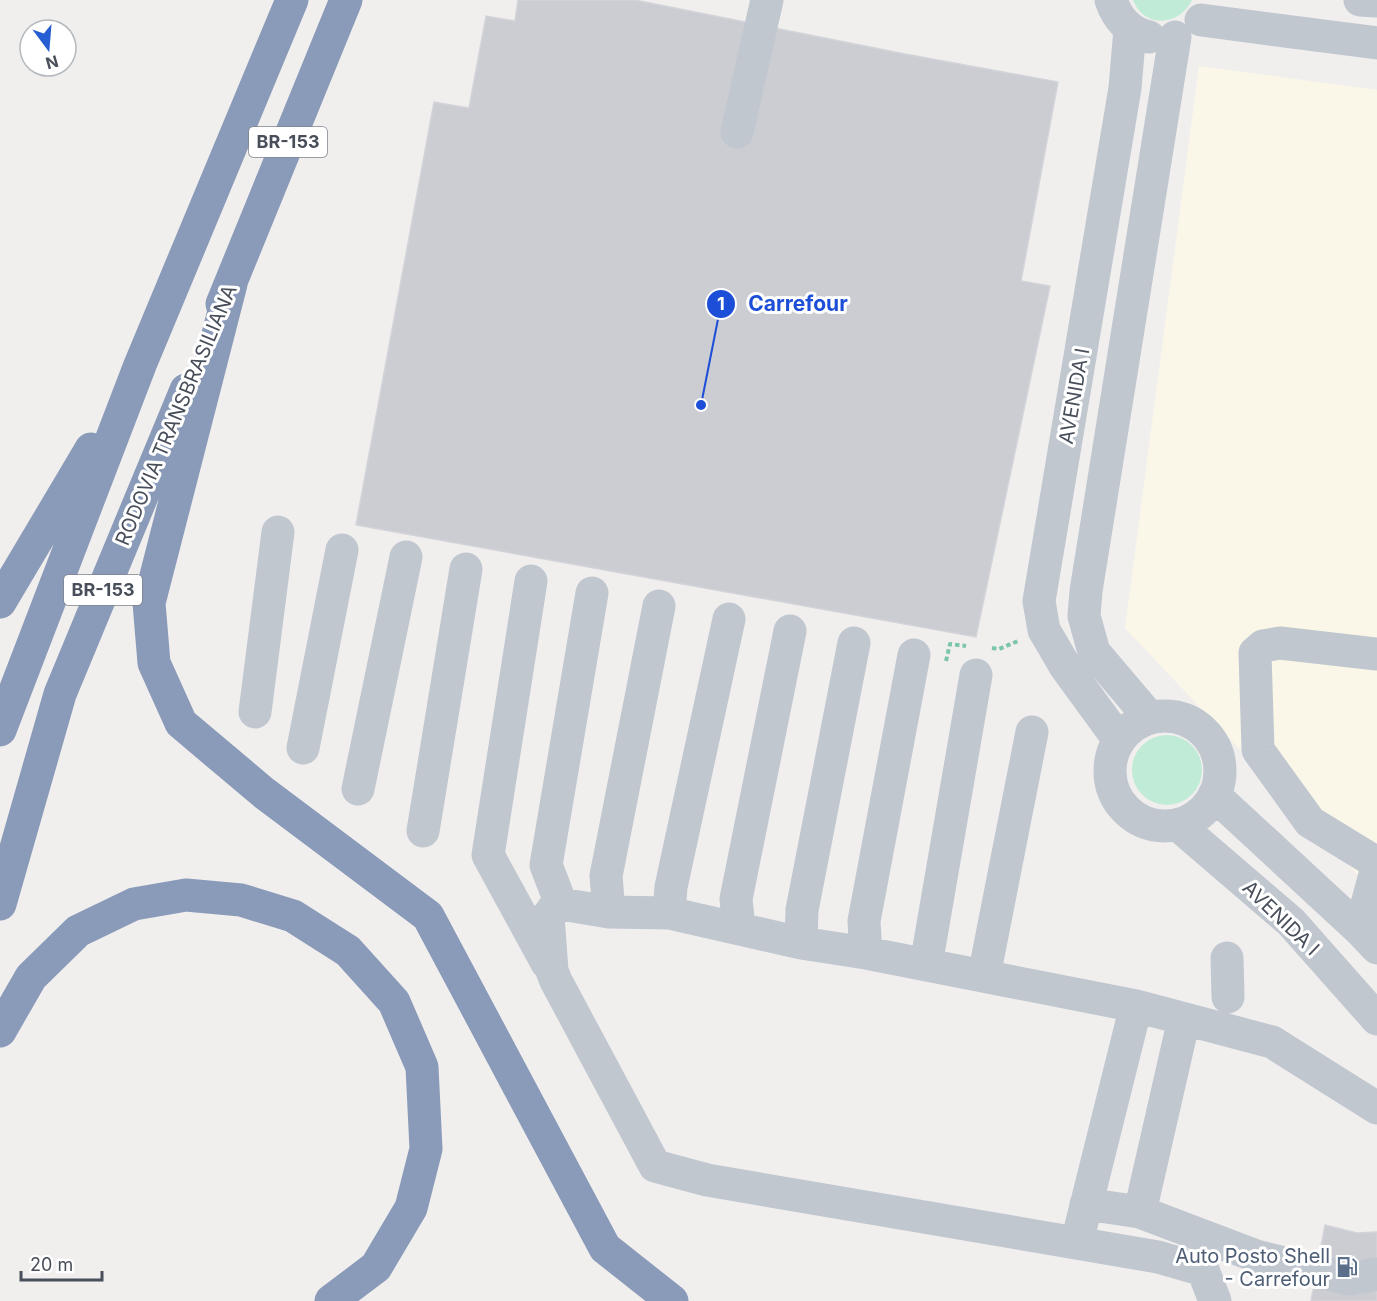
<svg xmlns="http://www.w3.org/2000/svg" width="1377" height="1301" viewBox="0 0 1377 1301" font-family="Inter,sans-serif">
<rect width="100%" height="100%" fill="#f1eeee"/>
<!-- commercial -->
<path fill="#faf7e9" d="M1199,66L1377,90V895L1125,628Z"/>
<!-- green -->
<path fill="#c0ebd6" d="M1133,0H1192C1180,26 1144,29 1133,0Z
M1132 770a35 35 0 1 1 70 0a35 35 0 1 1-70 0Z"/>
<!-- building -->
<path fill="#cccdd2" stroke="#d3d4d9" stroke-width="1.5" d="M518,0H635L905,54L1058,82L1021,281L1050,286L976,637L356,525L434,102L469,108L486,16L515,21Z
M1325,1225L1357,1233L1377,1232V1301H1311Z"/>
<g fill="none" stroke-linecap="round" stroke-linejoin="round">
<!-- path -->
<path stroke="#7bc6aa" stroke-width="4" stroke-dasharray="4.5 3" stroke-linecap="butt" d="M992,648L999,649L1018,641
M946,661L950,644L966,646"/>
<!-- minor -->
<path stroke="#c0c7cf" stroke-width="33" d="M1111,0C1117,18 1130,33 1149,37
M1360,0L1377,1
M1201,20L1377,43
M737,132L767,0
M531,581L488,855L547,963
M1377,654L1280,643L1263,646L1255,653L1258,750L1310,822L1377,863
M255,712L278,532
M1110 771a55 55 0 1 1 110 0a55 55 0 1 1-110 0Z
M1150,718L1094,652L1084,616L1086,591L1175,37
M1119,740L1065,666L1044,630L1039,601L1125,88L1130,29
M303,748L342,550
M358,789L406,557
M1214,795L1360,930L1377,948
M1178,825L1291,922L1377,1019
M423,831L466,569
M561,904L546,865L592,593
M609,912L606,876L659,606
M669,913L671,887L729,619
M739,928L736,899L790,631
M1360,930L1377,867
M801,943L802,910L854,643
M866,953L864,921L914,655
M1227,958L1228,997
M926,965L976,675
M984,976L1032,732
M1086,1204L1140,1212L1256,1256L1350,1279L1377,1274
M1140,1212L1184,1019
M1081,1226L1136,1006
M1215,1301L1203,1270L1158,1257L707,1180L655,1166L556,981L552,971L548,916L553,909L561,904L609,912L669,913L801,943L866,953L1136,1006L1272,1042L1377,1108"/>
<!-- highway -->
<path stroke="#8a9bb9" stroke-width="33" d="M231,284L149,603L154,663L181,723L264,793L428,916L605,1248L672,1301
M222,304L346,0
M0,602L91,449
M0,730L140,365L292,0
M0,904L60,694L186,390
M0,1031L31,977L78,931L134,904L186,895L241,900L293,916L348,951L394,1002L422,1067L426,1149L411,1208L376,1267L331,1301"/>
</g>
<!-- icons -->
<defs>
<symbol id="fuel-bare" viewBox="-9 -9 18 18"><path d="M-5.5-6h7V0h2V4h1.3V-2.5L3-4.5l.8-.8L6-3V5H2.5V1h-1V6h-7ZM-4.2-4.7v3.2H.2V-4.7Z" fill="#5c6f8a" stroke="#fff" stroke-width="2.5" paint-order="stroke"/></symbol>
</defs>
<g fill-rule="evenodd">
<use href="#fuel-bare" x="1332" y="1252" width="30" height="30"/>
</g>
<g text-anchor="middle" stroke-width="6" stroke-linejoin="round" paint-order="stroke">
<!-- shield labels -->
<g fill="#fff" stroke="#7f848c" stroke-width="1.5">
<rect x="249" y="127" width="78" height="30" rx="4.5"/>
<rect x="64" y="575" width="78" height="30" rx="4.5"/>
</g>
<g font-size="18" font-weight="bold" fill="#484f5a">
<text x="288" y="148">BR-153</text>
<text x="103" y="596">BR-153</text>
</g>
<!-- street labels -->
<g font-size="20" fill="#484f5a" stroke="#fff">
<text transform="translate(1074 396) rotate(-80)" y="7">AVENIDA I</text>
<text transform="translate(176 415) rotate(-67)" y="7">RODOVIA TRANSBRASILIANA</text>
<text transform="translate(1281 918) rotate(44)" y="7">AVENIDA I</text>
</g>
<!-- service labels -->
<g font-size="20" fill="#4e5e75" stroke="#fff" text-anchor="end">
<text x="1330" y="1263">Auto Posto Shell<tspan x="1330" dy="23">- Carrefour</tspan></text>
</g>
</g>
<!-- callouts -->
<path fill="none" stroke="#1d4ed8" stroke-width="2" d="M701 405L721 304"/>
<g fill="#1d4ed8" stroke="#fff" stroke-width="2">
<circle cx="701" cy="405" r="6"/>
<circle cx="721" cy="304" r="15"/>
</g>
<g font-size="18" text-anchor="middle" font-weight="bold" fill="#fff">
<text x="721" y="310">1</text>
</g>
<g font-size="21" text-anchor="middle" font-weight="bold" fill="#1d4ed8" stroke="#fff" stroke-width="6" stroke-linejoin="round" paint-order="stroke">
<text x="798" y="311">Carrefour</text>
</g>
<!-- north arrow -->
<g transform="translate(48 48) rotate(164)"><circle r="28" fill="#ffffff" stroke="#b6b9bd" stroke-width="1.5"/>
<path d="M0-4.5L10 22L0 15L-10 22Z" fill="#275dd2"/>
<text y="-9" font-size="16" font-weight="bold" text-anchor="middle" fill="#484f5a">N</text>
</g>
<!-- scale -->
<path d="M21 1271v9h81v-9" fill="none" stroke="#484f5a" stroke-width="3"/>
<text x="30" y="1271" font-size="18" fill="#484f5a" stroke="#ffffff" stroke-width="4.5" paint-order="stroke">20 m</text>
</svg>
